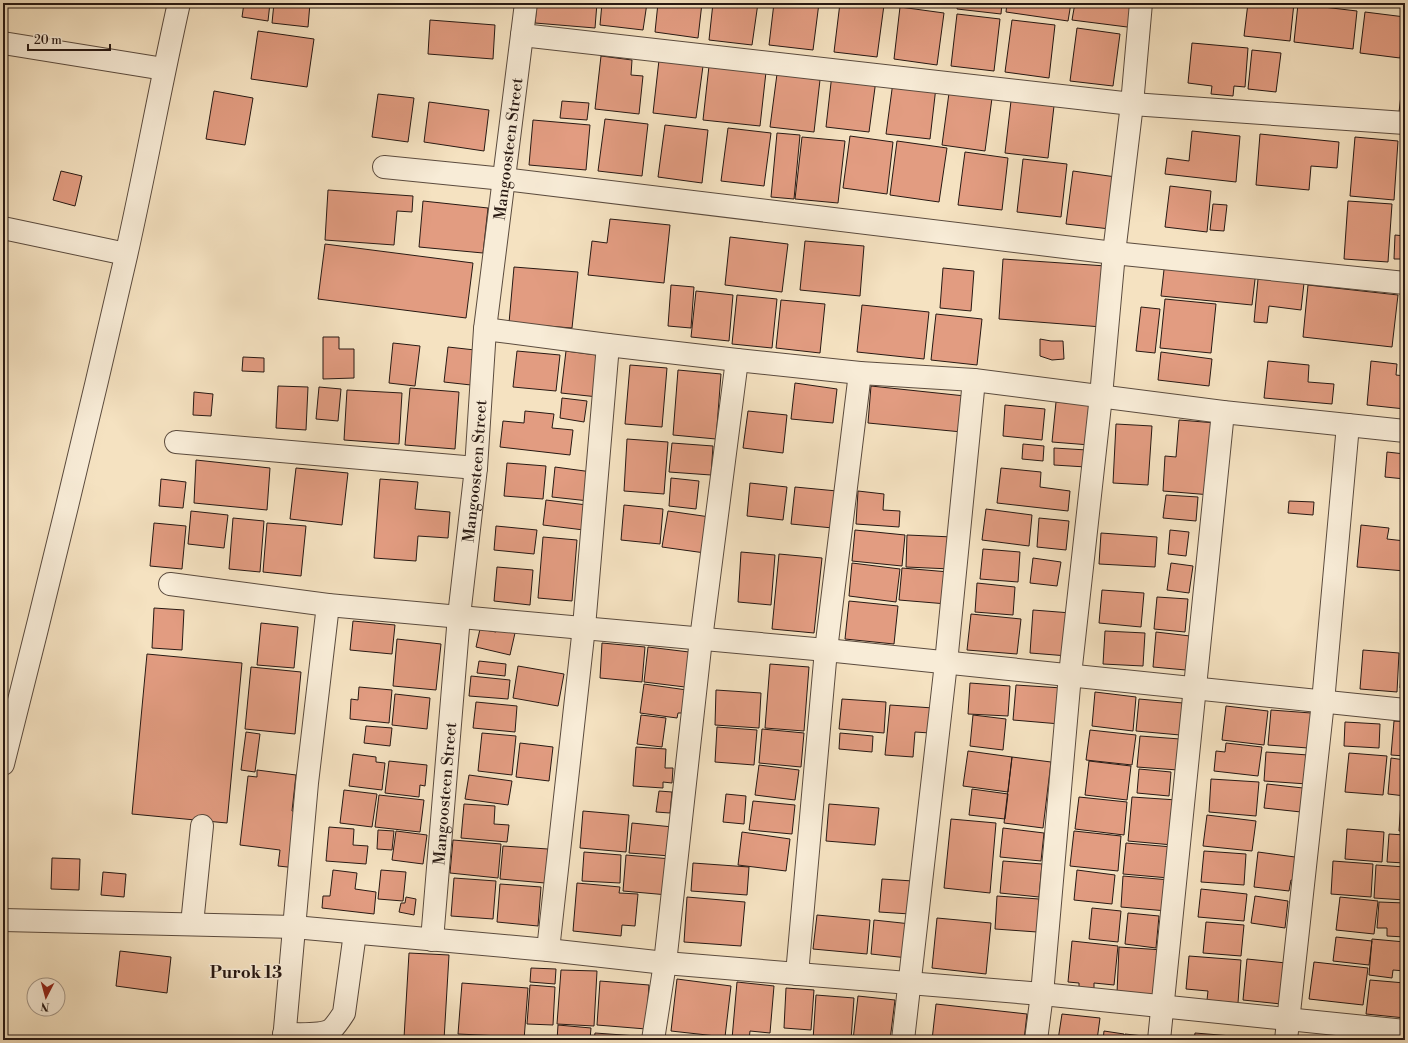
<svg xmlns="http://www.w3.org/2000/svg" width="1408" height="1043" viewBox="0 0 1408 1043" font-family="'Libre Bodoni',serif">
<rect width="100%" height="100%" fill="#f5e2c1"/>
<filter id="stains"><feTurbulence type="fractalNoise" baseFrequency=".005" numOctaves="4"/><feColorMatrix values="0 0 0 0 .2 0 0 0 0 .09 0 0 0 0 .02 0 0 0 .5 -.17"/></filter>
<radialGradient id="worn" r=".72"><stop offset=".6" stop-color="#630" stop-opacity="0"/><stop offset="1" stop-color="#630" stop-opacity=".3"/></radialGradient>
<!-- building -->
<path fill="#e29c81" stroke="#281913" d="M244,3H270L268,21L242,17Z
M274,3H310L308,27L272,23Z
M537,3H597L595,28L535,23Z
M602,3H647L643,30L600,25Z
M658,3H702L698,38L655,32Z
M713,3H758L752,45L709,40Z
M774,3H819L813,50L769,45Z
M840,3H869L884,5L877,57L834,52Z
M958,3H1002L1001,14L957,9Z
M1007,3H1071L1068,21L1006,12Z
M1075,3H1138L1135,28L1072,20Z
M1248,3H1294L1290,41L1244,36Z
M1298,4L1357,11L1353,49L1294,42Z
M900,7L944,13L937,65L894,59Z
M1365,12L1405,17L1400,58L1360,53Z
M957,14L1000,19L994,71L951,66Z
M430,20L495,25L493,59L428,54Z
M1012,20L1055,25L1049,78L1005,72Z
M1077,28L1120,34L1113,86L1070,81Z
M258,31L314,39L307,87L251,79Z
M1192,43L1248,48L1245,87L1234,86L1233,96L1211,94L1212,86L1188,83Z
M1252,50L1281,53L1276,92L1248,89Z
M601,56L632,60L631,75L643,76L639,114L595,109Z
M659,60L703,66L696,118L653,113Z
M1405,60V122L1398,121Z
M709,66L766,72L760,126L703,120Z
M777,74L820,80L814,132L770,127Z
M832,74L876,80L869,132L826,127Z
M893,82L936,87L930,139L886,134Z
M214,91L253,98L245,145L206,139Z
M949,93L992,98L985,151L942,145Z
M378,94L414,98L408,142L372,137Z
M562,101L589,103L587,120L560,118Z
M1011,101L1054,106L1048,158L1005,153Z
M429,102L489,110L484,151L424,142Z
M605,119L648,124L642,176L598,171Z
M533,120L590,125L586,170L529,165Z
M665,125L708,130L702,183L658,177Z
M728,128L771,133L764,186L721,181Z
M1192,131L1240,136L1236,182L1165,174L1167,158L1189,161Z
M777,133L800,135L794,199L771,197Z
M1260,134L1339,142L1337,168L1311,166L1309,190L1256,185Z
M850,136L893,142L887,194L843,188Z
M802,137L845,141L838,203L795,199Z
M1355,137L1398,141L1394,200L1350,196Z
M897,141L947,148L939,202L890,195Z
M965,152L1008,158L1002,210L958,205Z
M1023,159L1067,164L1061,217L1017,212Z
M61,171L82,176L75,206L53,200Z
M1073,171L1116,177L1110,229L1066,224Z
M1170,186L1211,191L1207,232L1165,227Z
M328,190L413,196L412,212L397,211L394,245L325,240Z
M423,201L488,208L483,253L419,247Z
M1348,201L1392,204L1388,262L1344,259Z
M1213,204L1227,205L1224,231L1210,230Z
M610,219L670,225L664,283L588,275L592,241L607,243Z
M1395,235L1405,236V259H1394Z
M730,237L788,244L782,292L725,285Z
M805,241L864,246L860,296L800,290Z
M325,244L473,263L466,318L318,299Z
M1003,259L1106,266L1102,327L999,319Z
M1165,261L1256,271L1252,305L1161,296Z
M514,267L578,272L572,328L509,323Z
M943,268L974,271L971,311L940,308Z
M1258,279L1304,283L1301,310L1269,306L1267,323L1254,322Z
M671,285L694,287L691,328L668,326Z
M1308,285L1398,295L1392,347L1303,337Z
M696,291L733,295L729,341L691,337Z
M737,295L777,299L772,348L732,344Z
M1165,299L1216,304L1211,353L1160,348Z
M781,300L825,304L820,353L776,348Z
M862,305L929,312L924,359L857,352Z
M1141,307L1160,309L1155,353L1136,351Z
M936,314L982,319L977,365L931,360Z
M323,337H339V349H354V378L323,379Z
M1040,339L1051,341H1063L1064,359L1052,360L1040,356Z
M393,343L420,346L415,386L389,383Z
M448,347L475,350L471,385L444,382Z
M517,351L560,355L556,391L513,387Z
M566,351L604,356L598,397L561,393Z
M1161,352L1212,359L1209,386L1158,380Z
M243,357L264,358V372L242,371Z
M1268,361L1309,365L1308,382L1334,384L1332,404L1264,398Z
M1371,361L1397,364L1396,375L1405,376V409L1367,405Z
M630,365L667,368L662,427L625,424Z
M678,370L721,374L716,439L673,435Z
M795,383L837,389L833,423L791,419Z
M278,386L308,387L306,430L276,428Z
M871,386L965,396L962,432L868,423Z
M319,387L341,389L338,421L316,419Z
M410,388L459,392L455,449L405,445Z
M347,390L402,393L399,444L344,440Z
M194,392L213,394L211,416L193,415Z
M562,398L587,401L584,422L560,418Z
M1056,402L1093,405L1090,445L1052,442Z
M1005,405L1045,409L1042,440L1003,436Z
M525,411L554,414L552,428L573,430L570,455L500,447L503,421L524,423Z
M748,411L787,415L783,453L743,448Z
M1179,420L1216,423L1211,495L1163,491L1165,456L1176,457Z
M1116,424L1152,426L1148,485L1113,483Z
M627,439L668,442L664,494L624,491Z
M672,443L713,446L711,475L669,472Z
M1023,444L1044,446L1043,461L1022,459Z
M1054,448L1087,450L1086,467L1054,465Z
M1387,452L1405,454V479L1385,477Z
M196,460L270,468L267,510L194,503Z
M507,463L546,466L543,499L504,496Z
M555,467L592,472L589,501L552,497Z
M296,468L348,473L342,525L290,519Z
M1001,468L1041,472L1040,487L1070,491L1068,511L997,503Z
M671,478L699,481L696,509L669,506Z
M161,479L186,482L183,508L159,506Z
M380,479L418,482L415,509L450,512L448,538L418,536L416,561L374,558Z
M750,483L787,487L783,520L747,516Z
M795,487L837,491L833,528L791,524Z
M858,491L884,494L883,510L900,511L899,527L856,524Z
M1166,495L1198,497L1196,521L1163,518Z
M546,500L587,505L584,530L543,525Z
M1289,501L1314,502L1313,515L1288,513Z
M624,505L663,509L660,544L621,540Z
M986,509L1032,515L1029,546L982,540Z
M191,511L228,515L224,548L188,544Z
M668,511L710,517L705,553L662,547Z
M233,518L264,521L260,572L229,569Z
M1039,518L1069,521L1066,550L1037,547Z
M154,523L186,526L182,569L150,566Z
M267,523L306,526L301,576L263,572Z
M1361,525L1389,528L1387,539L1405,541V571L1357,567Z
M496,526L537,530L534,554L494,550Z
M855,530L905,535L902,566L852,561Z
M1170,530L1189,532L1186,556L1168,554Z
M1101,533L1157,537L1155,567L1099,564Z
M907,535L953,537L951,569L906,567Z
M543,537L577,540L572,601L538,598Z
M983,549L1020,552L1018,582L980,579Z
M741,552L775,555L771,605L738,602Z
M779,554L822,558L814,633L772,629Z
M1033,558L1061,562L1057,586L1030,583Z
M852,563L900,569L896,602L849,596Z
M1171,563L1193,566L1189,593L1167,590Z
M497,567L533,570L530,605L494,601Z
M902,568L949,572L947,604L899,600Z
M977,583L1015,587L1013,615L975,612Z
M1102,590L1144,593L1141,627L1099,623Z
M1157,597L1188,599L1185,632L1154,629Z
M849,601L898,606L894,644L845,639Z
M154,608L184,610L182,650L152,648Z
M1033,610L1071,613L1068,656L1030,653Z
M971,614L1021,619L1017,654L967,650Z
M353,621L395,625L392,654L350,650Z
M261,623L298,627L294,668L257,665Z
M480,629L496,632L497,629L515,633L510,655L476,647Z
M1105,631L1145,633L1143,666L1103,664Z
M1156,632L1190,636L1186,670L1153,667Z
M397,639L441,644L436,690L393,686Z
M602,643L645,647L642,682L600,678Z
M648,647L689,652L685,687L644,682Z
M1363,650L1399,653L1397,692L1360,689Z
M1403,652H1405V688H1400Z
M147,654L242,663L227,823L132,814Z
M479,661L506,664L505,676L477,673Z
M770,664L809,667L804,731L765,728Z
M518,666L564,674L558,706L513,698Z
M251,667L301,672L295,734L245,729Z
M471,676L510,680L508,699L469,696Z
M970,683L1010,686L1008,716L968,714Z
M644,684L687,690L684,713H678L677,718L640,713Z
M1016,685L1062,688L1060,724L1013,720Z
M359,687L392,690L389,723L350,719L351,699L358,700Z
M716,690L761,693L759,728L715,725Z
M1095,692L1136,697L1133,731L1092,726Z
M395,694L430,698L427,729L392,725Z
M842,699L886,702L884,733L839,729Z
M1139,699L1183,703L1180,735L1136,731Z
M476,702L517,706L515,732L473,728Z
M890,705L933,708L930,733L915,732L913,757L885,755Z
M1226,706L1268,711L1264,745L1222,740Z
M1271,710L1311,713L1308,748L1268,745Z
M641,715L666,718L662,747L637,744Z
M973,715L1006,719L1003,750L970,746Z
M1394,721L1405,722V756L1391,755Z
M1345,722L1380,724L1379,748L1344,746Z
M366,726L392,728L390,746L364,743Z
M717,727L757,730L754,765L715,762Z
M762,729L804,733L801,767L759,763Z
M1090,730L1136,735L1132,765L1086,760Z
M246,732L260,734L255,772L241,770Z
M482,733L516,736L512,775L478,771Z
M840,733L873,736L872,752L839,749Z
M1140,736L1180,739L1178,770L1137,767Z
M520,743L553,747L549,781L516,777Z
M1226,743L1262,747L1258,776L1214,771L1216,751L1225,752Z
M636,747L666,749L665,768H673L672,783L663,782V788L633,786Z
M968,751L1012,757L1008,792L963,786Z
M1266,752L1308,755L1307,784L1264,781Z
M1349,753L1387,756L1383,795L1345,792Z
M353,754L376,757V762L385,763L382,790L349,786Z
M1012,757L1051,762L1043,828L1004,823Z
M1391,758L1405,760V796L1388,794Z
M389,761L427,765L425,786L420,785L419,797L385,793Z
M1089,761L1131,766L1127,800L1085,795Z
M759,765L799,770L795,800L755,795Z
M1139,769L1171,772L1169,796L1137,793Z
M257,770L296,775L292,811L300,812L297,868L278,866L280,850L240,845L248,776L257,777Z
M469,775L512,781L508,805L465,799Z
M1211,779L1259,782L1256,816L1209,812Z
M1267,784L1303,788L1301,812L1264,808Z
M972,789L1008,794L1005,819L969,815Z
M344,790L377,794L372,827L340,823Z
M659,791L672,792L670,813L656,812Z
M726,794L746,796L744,824L723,822Z
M379,795L424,800L420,832L375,827Z
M1079,797L1127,802L1124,835L1075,829Z
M1132,797L1177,800L1173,845L1128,841Z
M753,801L795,805L792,834L749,830Z
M1401,802H1405V831H1399Z
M464,804L495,806L494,824L509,825L507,842L461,838Z
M829,804L879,808L875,845L826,841Z
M583,811L629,815L626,852L580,848Z
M1207,815L1256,821L1252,851L1203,846Z
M951,819L996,823L990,893L944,888Z
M632,823L673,827L671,856L629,853Z
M329,827L354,829L353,845L368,846L366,864L326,861Z
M1003,828L1044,833L1041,861L1000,857Z
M1347,829L1384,832L1382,862L1345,859Z
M378,830L394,831L392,850L377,849Z
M396,831L427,835L423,864L392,860Z
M1074,831L1121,836L1118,871L1070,866Z
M742,832L790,839L786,871L738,865Z
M1389,834L1405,835V863L1387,862Z
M453,840L501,844L498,878L450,873Z
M1126,843L1172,847L1169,878L1123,874Z
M503,846L548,849L545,883L500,879Z
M1204,851L1246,854L1244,885L1201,882Z
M584,852L621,855L620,883L582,881Z
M1258,852L1295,857L1300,881L1291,880L1289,891L1254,887Z
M626,855L671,859L668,895L623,891Z
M52,858L80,859L79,890L51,889Z
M1003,861L1042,864L1039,897L1000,893Z
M1333,861L1373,864L1371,897L1331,894Z
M693,863L749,867L747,895L691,891Z
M1376,865L1405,867V900L1374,898Z
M333,870L357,873L355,889L376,892L374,914L322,908L323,896H330Z
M381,870L406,872L403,901L378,899Z
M1077,870L1115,875L1112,904L1074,900Z
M103,872L126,874L124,897L101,895Z
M1123,876L1170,880L1167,911L1121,907Z
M454,878L496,881L493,919L451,916Z
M882,879L913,881L910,914L879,912Z
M577,883L620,887L619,893L638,894L635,926L622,925L621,936L573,931Z
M500,884L541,887L538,926L497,922Z
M1201,889L1247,894L1244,921L1198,917Z
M997,896L1039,899L1037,932L995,929Z
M1255,896L1288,901L1285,928L1251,923Z
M406,897L416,899L414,915L399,912L401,903H405Z
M687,897L745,902L741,946L684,942Z
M1340,897L1378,901L1374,934L1336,930Z
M1379,902L1405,903V937L1387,936V928H1377Z
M1092,908L1121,911L1118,942L1089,939Z
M1128,913L1159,916L1156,948L1125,944Z
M817,915L870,920L867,954L813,949Z
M937,918L991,923L986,974L932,968Z
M874,920L911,924L908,958L871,954Z
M1206,922L1244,925L1241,956L1203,953Z
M1336,937L1372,941L1369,965L1333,961Z
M1372,939L1405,942V971L1393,970L1392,978L1369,975Z
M1072,941L1118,946L1114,985L1094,983V991L1079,989V983L1068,982Z
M1119,947L1163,950L1160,995L1117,993Z
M120,951L171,957L167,993L116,986Z
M409,953L449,955L444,1040L404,1038Z
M1189,956L1241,960L1238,1003L1207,1000L1208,991L1186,989Z
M1247,959L1286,963L1281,1004L1243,1000Z
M1314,962L1368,968L1363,1005L1309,999Z
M531,968L556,969L555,984L530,982Z
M561,970L597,971L594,1026L557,1024Z
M677,979L731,986L725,1037L671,1031Z
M1370,980L1405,983V1018L1366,1014Z
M600,981L649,985L646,1029L597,1025Z
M737,982L774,986L770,1033L750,1031L749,1040L732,1039Z
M462,983L528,988L524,1040H501V1036L458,1034Z
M530,985L555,987L553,1025L527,1024Z
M786,988L814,990L811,1030L784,1028Z
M816,995L854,998L851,1040H813Z
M858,996L895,1000L890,1040H853Z
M936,1004L1027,1014L1024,1040H932Z
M1062,1014L1100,1018L1097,1040H1058Z
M558,1025L591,1028L590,1040H557Z
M1104,1031L1124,1034L1123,1040H1103Z
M595,1033L651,1037L650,1040H594Z
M1195,1033L1232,1036V1040H1194Z
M1125,1034L1153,1037V1040H1125Z
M779,1037L810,1040H779Z"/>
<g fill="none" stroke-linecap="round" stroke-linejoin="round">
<defs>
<g id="minor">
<path d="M522,35L1132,104L1405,123"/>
<path d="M3,43L164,69"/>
<path d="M384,167L504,179L1114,253L1405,283"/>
<path d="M3,228L126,254"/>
<path d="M485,329L608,345L737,360L860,373L974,380L1223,412L1405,431"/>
<path d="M176,442L476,468"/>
<path d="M170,584L328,605L826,650L1405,710"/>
<path d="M3,764C46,595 87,426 126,256C145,172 160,87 179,3"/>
<path d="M3,920L294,927L548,950L665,963L1042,994L1405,1031"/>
<path d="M192,924L202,826"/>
<path id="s1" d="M432,940L459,616L476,468L485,329L526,3"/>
<path d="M548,950L584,627L608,345"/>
<path d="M797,974L826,650L860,373"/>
<path d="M284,1034C296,1034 323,1036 332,1029C337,1024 340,1019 344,1013L355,933"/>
<path d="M284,1040L307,783L328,605"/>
<path d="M653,1040L665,963L701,639L737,360"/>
<path d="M903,1040L946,663L974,380"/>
<path d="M1036,1040L1042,994L1070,675L1101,396L1114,253L1132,104L1141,3"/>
<path d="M1159,1040L1223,412"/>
<path d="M1286,1040L1323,702L1348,425"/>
</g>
</defs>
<!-- minor casing -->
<use href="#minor" stroke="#5b4b3e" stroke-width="24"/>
<!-- minor -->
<use href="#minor" stroke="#f8ecd7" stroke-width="22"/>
</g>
<g text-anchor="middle" stroke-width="3" stroke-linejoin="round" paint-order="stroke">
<!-- street labels -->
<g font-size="16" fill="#281913" stroke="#f8ecd7">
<text dy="6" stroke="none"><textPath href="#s1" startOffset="795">Mangoosteen Street</textPath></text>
<text dy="6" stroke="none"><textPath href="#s1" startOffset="471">Mangoosteen Street</textPath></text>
<text dy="6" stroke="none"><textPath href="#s1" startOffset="147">Mangoosteen Street</textPath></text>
</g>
<!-- neighbourhood labels -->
<g font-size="17" font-weight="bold" fill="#281913" stroke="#f8ecd7">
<text x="246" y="978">Purok 13</text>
</g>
</g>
<!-- margin -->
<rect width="1408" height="1043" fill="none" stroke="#f5e2c1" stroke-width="16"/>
<rect x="4" y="4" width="1400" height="1035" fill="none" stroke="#281913" stroke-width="2"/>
<rect x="8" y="8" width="1392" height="1027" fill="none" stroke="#281913"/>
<!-- north arrow -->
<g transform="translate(46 997) rotate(186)"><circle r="19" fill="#f8ecd7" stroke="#a59889"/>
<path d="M0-3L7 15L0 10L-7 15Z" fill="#8f2418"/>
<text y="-6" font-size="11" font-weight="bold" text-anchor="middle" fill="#281913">N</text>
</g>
<!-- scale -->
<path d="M28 44v6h82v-6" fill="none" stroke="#281913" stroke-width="2"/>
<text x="34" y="44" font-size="12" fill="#281913" stroke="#f8ecd7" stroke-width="3" paint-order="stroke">20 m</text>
<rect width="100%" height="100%" filter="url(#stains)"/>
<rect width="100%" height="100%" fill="url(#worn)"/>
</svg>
